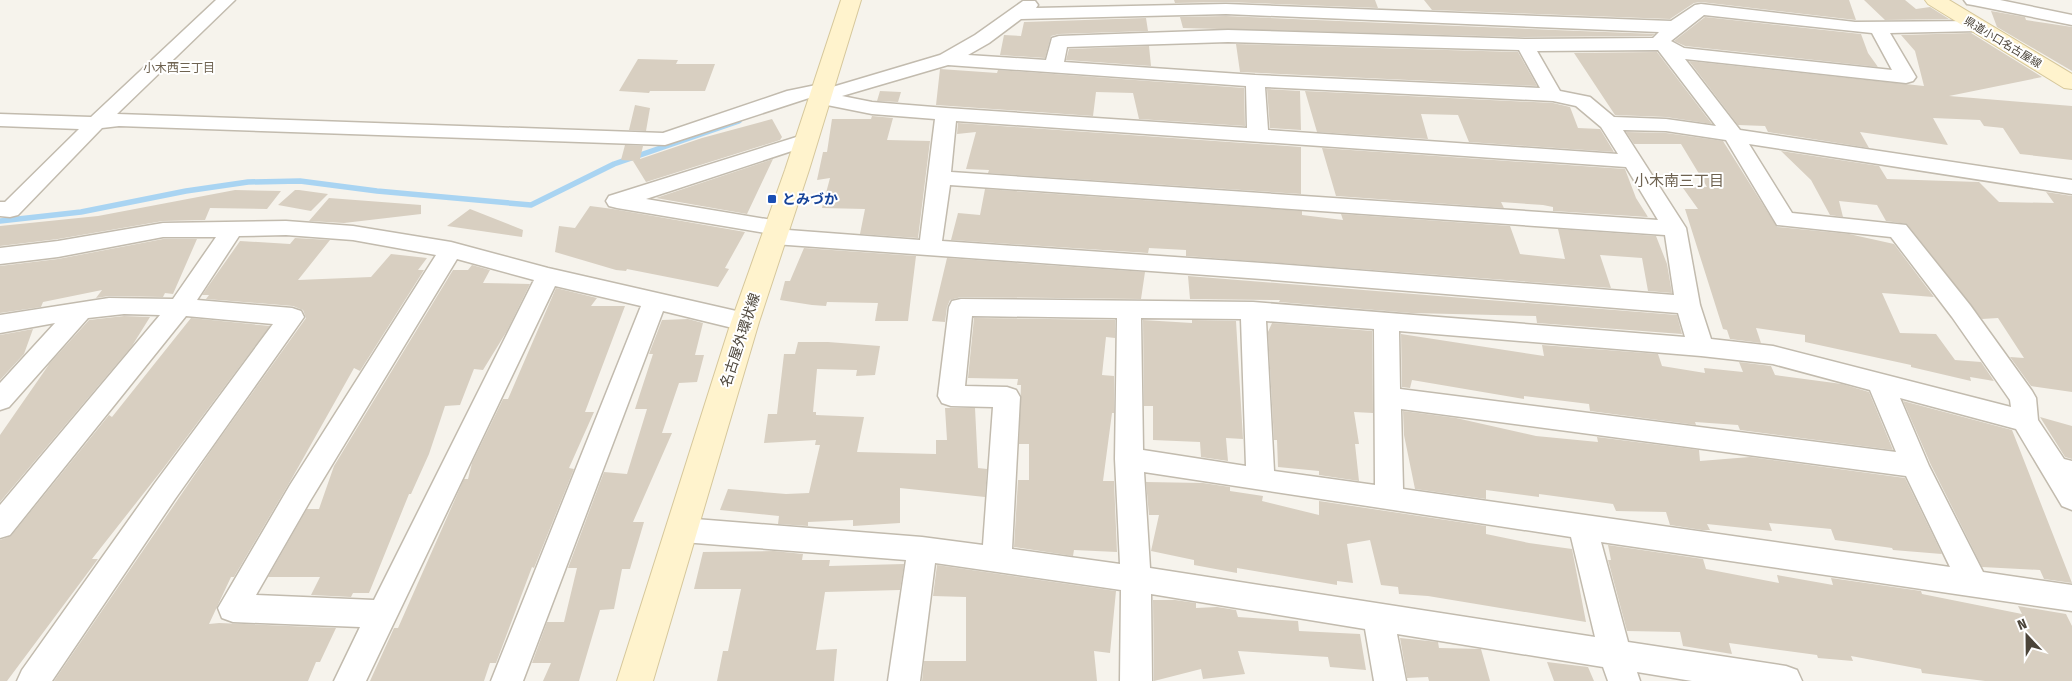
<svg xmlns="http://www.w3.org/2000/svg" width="2072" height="681" viewBox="0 0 2072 681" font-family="'Fira Sans Condensed','Noto Sans JP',sans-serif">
<rect width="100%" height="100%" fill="#f6f3ec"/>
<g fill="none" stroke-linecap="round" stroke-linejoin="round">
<!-- stream -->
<path stroke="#a9d4f2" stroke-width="5.5" d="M0,221L81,212L186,191L248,182L300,181L377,191L531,205L614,164L739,121"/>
</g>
<!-- building -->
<path fill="#d8cfc1" d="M1174,0H1375L1378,8L1226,2L1175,3Z
M1424,0H1849L1856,20L1701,2L1694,3L1670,19L1432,10Z
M1864,0H1905L1916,9L1930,7L1949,19L1885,20Z
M1991,11L2025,17L2026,20L2072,27V71L1997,27Z
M1226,16L1385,23L1655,34L1652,36L1519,37L1183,28L1180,17Z
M1705,17L1861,34L1868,53L1878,67L1685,46L1674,41Z
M1146,18L1148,31L1059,34L1051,36L1045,58L1000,55L1004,35L1021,36L1024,22Z
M1971,33L2042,77L1949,96L2072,106V160L2020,154L2003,128L1984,126L1980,120L1933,118L1948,145L1860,132L1869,148L1768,132L1765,126L1738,125L1689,61L1924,86L1915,51L1901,35Z
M1236,44L1518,52L1537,86L1240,72Z
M1149,46L1151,66L1066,60L1069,49Z
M1657,52L1712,124L1666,117L1615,115L1574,53Z
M638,59L678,60L676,64H715L705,91H650L649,93L619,91Z
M940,69L997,73L998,70L1244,88L1245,126L1139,119L1133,93L1096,92L1093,116L936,105Z
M1267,89L1300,91L1301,130L1270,128Z
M880,91L901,92L898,102L877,101Z
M1305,91L1553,103L1570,107L1578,128L1600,129L1614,152L1469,142L1458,115L1421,114L1428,139L1317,132Z
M635,105L650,108L646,131L629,130Z
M872,116L893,118L887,140L930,141L918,238L860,234L865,209L822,208L830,178L817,180L823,152H827L832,119H871Z
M772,119L782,137L780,140L646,182L633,161H635L621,160L625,145L643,146L640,159L702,138Z
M958,123L1301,147V194L988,173L989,170L966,169L976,132L957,134Z
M1626,132L1666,133L1723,141L1777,227L1849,234L1894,244L1934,297L1882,293L1900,333L1936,334L1955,360L1981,362L1994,381L1970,377L1971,381L1911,367V365L1805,342V335L1756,328L1761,343L1730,339L1727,330L1723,329L1685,209H1698L1683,188L1707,187L1681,144H1634Z
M1322,148L1625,169L1636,198L1648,217L1553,211V207L1543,205L1501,202L1504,208L1336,196Z
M1781,151L1879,166L1887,179L1979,182L1999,202L2054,203L2046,192L2072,196V392L2031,386L2010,357L2024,358L1998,318L1982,319L1907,224L1886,221L1877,205L1839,201L1843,217L1830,215L1811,180Z
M773,159L747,214L656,198Z
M985,189L1302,211V215L1343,220L1341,214L1510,226L1520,254L1565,259L1558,229L1656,236L1667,264L1672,293L1648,291L1642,258L1600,255L1611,288L1186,256V250L1149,248L1148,253L951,240L958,213L980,215Z
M235,190L281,191L267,209L210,208L205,220L163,221L58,239L0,246V226L98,216Z
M295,190H299L328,194L311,211L278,205Z
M329,198L421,205V214L344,223L309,221Z
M590,206L613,209L745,232L725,268L729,269L718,287L627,269L626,271L616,270L555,252L559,226L575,228Z
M470,209L523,230L522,237L447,226Z
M295,238L330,240L298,280L371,277L391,254L427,258L418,270H424L360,371L354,368L291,480L234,577H231L209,624L219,623L336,628L320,662H316L308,681H54L215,445L306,318L303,310L293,306L206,299L209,295H202L240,241L290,244Z
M163,239H197L173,294L165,293L163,297L109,296L96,298L102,290L43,302L41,307L0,313V266L58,259Z
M804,248L916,256L908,321H875L878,303L827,302L826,306L812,305L780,300L785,281H790Z
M947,258L1145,272L1141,299L961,297L950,300L947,307L945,322L932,321Z
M472,265L490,270L483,283L530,284L507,331L483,370L474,369L460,405L445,406L429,454L411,494H409L369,593H353L351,597L311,595L320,577H268L307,509H319L334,466L453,270H468Z
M1188,276L1677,315L1682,334L1537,323L1536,316L1411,313L1279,302L1280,300L1190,299Z
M556,288L597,298L591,306H625L585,412H594L569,468L574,469L534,568L532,567L496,663H490L484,681H370L394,628H398L464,479H468L472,463L503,399H508Z
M124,316L150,317L132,346L0,502V435L50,363L89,320Z
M191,318L270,326L162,470L92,559H98L7,681H0V540L11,536L109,415L112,417Z
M974,318L1115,320V338L1106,337L1102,375L1114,376V413H1112L1103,481H1114L1117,552L1074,550L1073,556L1014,547L1018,480H1029V444H1019L1021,385H1017L1018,379L968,378Z
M688,319L703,323L695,355H704L697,382L679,383L662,433H672L633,522H644L630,569H622L614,609L600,610L579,681H543L551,663H532L547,622H564L577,568H568L604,472L627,474L647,409H635L653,354H649L662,320Z
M1143,320L1192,323V320L1236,321L1243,439L1226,438L1228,461L1201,457L1200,442L1153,440V406H1144Z
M1272,323L1372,331L1373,413L1354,412L1359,444H1355L1359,481L1319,475V471L1278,467L1277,440H1274L1268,332Z
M33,329L24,354L0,380V335Z
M1401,334L1544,356L1542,345L1658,354L1662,366L1705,373L1704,368L1743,372L1739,362L1771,366L1775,375L1842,384L1869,392L1893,450L1740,430L1738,425L1695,422L1696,425L1590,411L1589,404L1524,396V399L1412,380L1410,388L1402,387Z
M798,342H828L880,346L875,375L856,376L857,370L817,369L813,412H816V415L864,417L857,452L936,454V440H947L945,408H975L978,468L987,469L985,497L900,488V523L853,526V520L808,522V526L778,524L779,516L720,510L728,489L786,494L809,493L820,445H815L816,440L764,443L768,414H777L784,354H795Z
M1903,401L2012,430L2072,583L2044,579L2040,570L1982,567L1931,465Z
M1403,411L1456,418L1536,436L1598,442L1597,437L1699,450L1700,461L1750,457L1905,478L1942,554L1893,550L1892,548L1835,540L1831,529L1769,523L1772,531L1707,524L1710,530H1702L1670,525L1666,512L1616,511L1613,504L1539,494V497L1486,490V499L1415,489L1404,435Z
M2040,417L2072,426V459L2065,457Z
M1146,482L1203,483L1230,487V491L1263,496L1262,501L1319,515V501L1486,526V534L1529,543L1572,549L1586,622L1428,596L1399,594L1398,587L1381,585L1370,540L1347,544L1353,583L1337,581V585L1237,568V573L1194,565V560L1151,551L1159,515H1149Z
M1608,545L1703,559L1706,569L1779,583L1777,575L1833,585L1831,578L1921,591L1922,594L2022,614L2018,606L2066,614L2072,626V681H1985L1922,673L1921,669L1851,656L1853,661L1818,658L1817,655L1729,643L1732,654L1683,646L1680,632L1627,631L1608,560H1611Z
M774,551L803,554L802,560H830L829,566L904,564L900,590L825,592L816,650L837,649L834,681H717L723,651H728L741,589H694L703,552Z
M937,565L1116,591L1110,653L1094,651L1097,681H922L924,661H966V597L933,596Z
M1153,600H1175L1196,603V608L1217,607L1236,610L1238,617L1298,621L1299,631L1360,634L1366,670L1330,667L1328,657L1238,651L1245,674L1203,679L1201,669L1154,681Z
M1400,638L1438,642L1439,648L1481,649L1490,681H1429L1428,677L1407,678Z
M1547,662L1588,667L1594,681H1554Z"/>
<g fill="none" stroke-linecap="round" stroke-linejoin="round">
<defs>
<path id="minor" d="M216,0H235L117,114L663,133L787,91L821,84L829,88L940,55L975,35L1023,1H1035L1038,5L1036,8L1226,4L1671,21L1695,5L1701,4L1855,22L1977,21L1983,22L1986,26L1983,30L1977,31L1890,33L1916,77L1913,81L1906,83L1685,59L1740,130L2072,180V194L1749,144L1792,213L1906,225L1970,305L2032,391L2036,398L2038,420L2064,459L2072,461V510L2062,506L2016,429L1900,398L1929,466L1983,572L2072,585V611L1601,542L1628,642L1786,666L1797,670L1802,681H1692L1637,672L1640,681H1608L1603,667L1397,634L1406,681H1374L1365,629L1151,594L1152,681H1120L1121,590L935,563L920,681H888L906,560L683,542L673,539L668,530L673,521L683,518L922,537L983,545L993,407L951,406L942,403L938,396L949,307L952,301L961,299L1253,302L1685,337L1678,313L1262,279L774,244L766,242L763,237L765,233L617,208L609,206L606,201L609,196L806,134L813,136L816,140L813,144L646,199L778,221L786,223L789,228L788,230L920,240L935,119L872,114L812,102L809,98L665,145L119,126L102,128L18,215L10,217L0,216V202H5L79,129L0,126V114L91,117ZM1226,14L1659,32L1653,38L1525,39L1228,30L1059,36L1052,38L1046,60L968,55L989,43L1021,19ZM1704,15L1872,33L1892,70L1684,48L1671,41ZM1228,42L1519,50L1540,88L1255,75L1064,62L1067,47ZM1658,50L1716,126L1666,119L1614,117L1590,97L1560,91L1537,51ZM948,65L1246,86L1247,128L946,108L872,102L842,96ZM1265,87L1553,101L1576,106L1601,127L1618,154L1268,130ZM956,121L1626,167L1658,220L951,172ZM1623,130L1666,131L1726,140L1777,225L1891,237L1952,317L2010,400L2011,407L1773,346L1711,339L1700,305L1686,228ZM950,185L1665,235L1674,295L1262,263L942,241ZM972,316L1117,318L1115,459L1120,564L1012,549L1020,397L1016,390L1007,387L965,386ZM1141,318L1241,319L1246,466L1143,450ZM1266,321L1374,329L1375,485L1274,471ZM1399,331L1701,356L1773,364L1870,390L1896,452L1400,389ZM1401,409L1906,476L1950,567L1403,489ZM1144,472L1571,537L1595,637L1150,568Z
M1964,0H2000L2072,15V25L1973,5L1967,4Z
M286,221L353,226L451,242L548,268L745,313L754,316L757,322L754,328L745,331L663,311L523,681H491L641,306L555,286L366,681H334L360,627L233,622L222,618L218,608L290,485L436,255L353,240L286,235L239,236L197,300L292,308L301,311L304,317L175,499L52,681H17L22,670L155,483L273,324L186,316L10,535L0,538V505L160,315L124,314L88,318L9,407L0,410V383L55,323L0,333V315L109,298L173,299L216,237H163L58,257L0,264V248L58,241L163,223ZM457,259L534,280L374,600L256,595L310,501Z"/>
<path id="secondary" d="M841,0H861L809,170L759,322L653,681H617L731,322L785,170Z
M1925,0H1949L2072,74V89L2064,88L1928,4Z"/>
</defs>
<!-- minor casing -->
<use href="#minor" stroke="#c2bbae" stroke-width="3"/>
<!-- secondary casing -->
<use href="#secondary" stroke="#d6c79b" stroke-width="2"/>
<!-- minor -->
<use href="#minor" fill="#fff" fill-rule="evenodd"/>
<!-- secondary -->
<use href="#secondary" fill="#fff3cd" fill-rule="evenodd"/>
</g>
<!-- markers -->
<rect fill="#1a4fb4" stroke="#fff" stroke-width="2" x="767" y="194" width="10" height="10" rx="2.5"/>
<g text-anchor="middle" stroke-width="4" stroke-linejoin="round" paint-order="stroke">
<!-- far-street labels -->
<g font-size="11" fill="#4b4439" stroke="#fff">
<text transform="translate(2003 42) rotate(31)" y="4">県道小口名古屋線</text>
</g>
<!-- far-neighbourhood labels -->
<g font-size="12" fill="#6e6250" stroke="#fff">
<text x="179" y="72">小木西三丁目</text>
</g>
<!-- transit labels -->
<g font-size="14" font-weight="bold" fill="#164399" stroke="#fff" text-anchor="start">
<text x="782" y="204">とみづか</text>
</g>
<!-- street labels -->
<g font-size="14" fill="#4b4439" stroke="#fff">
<text transform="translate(740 340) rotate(-72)" y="5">名古屋外環状線</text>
</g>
<!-- neighbourhood labels -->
<g font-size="15" fill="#6e6250" stroke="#fff">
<text x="1679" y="186">小木南三丁目</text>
</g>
</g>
<!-- north arrow -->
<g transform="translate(2027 636) rotate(338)" stroke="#ffffff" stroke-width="4" paint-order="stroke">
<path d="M0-4L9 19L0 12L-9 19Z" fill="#4b4439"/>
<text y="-8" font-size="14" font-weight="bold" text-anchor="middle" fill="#4b4439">N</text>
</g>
</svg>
